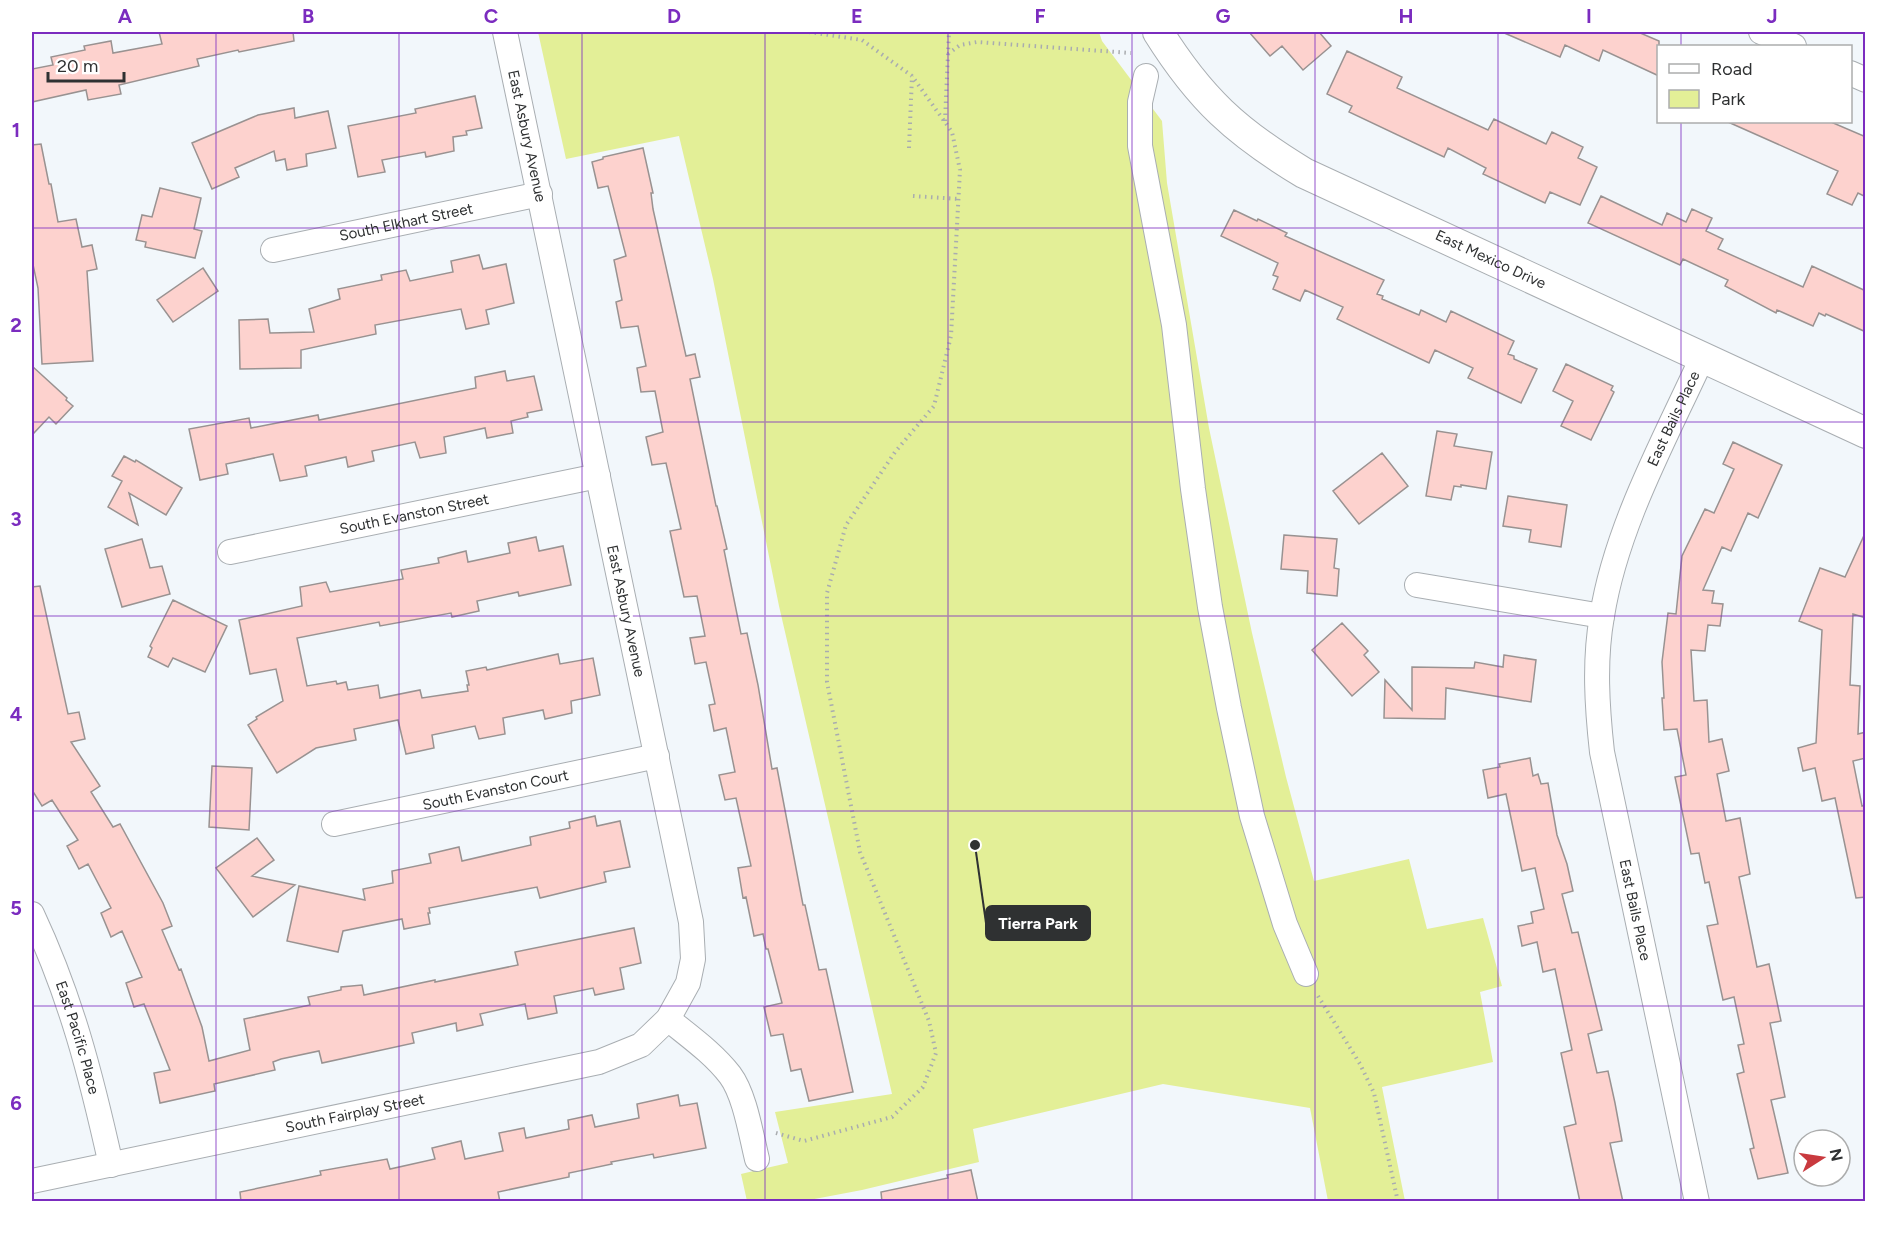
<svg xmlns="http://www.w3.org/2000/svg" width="1897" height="1233" viewBox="0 0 1897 1233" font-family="Figtree,sans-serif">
<rect width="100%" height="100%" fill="#f2f7fb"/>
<!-- green -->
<path fill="#e3ef97" d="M538,32H1099L1102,41L1162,121L1167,183L1209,428L1252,633L1286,777L1314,881L1409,859L1427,929L1483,918L1502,986L1480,992L1493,1062L1382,1087L1405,1201H1328L1310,1108L1163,1084L973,1129L979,1162L862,1190L804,1201H747L741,1174L788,1163L775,1112L892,1094L779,606L713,279L679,136L566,159Z"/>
<!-- building -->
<path fill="#fdd2ce" stroke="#999291" stroke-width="1.5" d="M159,32H293L294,41L239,52L238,50L197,59L199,66L119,85L121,94L88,100L86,90L32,102V69L53,65L51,57L85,50L84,46L111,41L113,53L162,44Z
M1249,32H1319L1331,46L1303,70L1282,46L1270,56Z
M1502,32H1638L1659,41V76L1603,50L1599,61L1565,45L1560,57Z
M1347,51L1402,77L1397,88L1488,130L1494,119L1544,143L1546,144L1552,132L1583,147L1578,158L1597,167L1580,205L1550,192L1545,203L1483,174L1486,168L1448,148L1444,157L1349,112L1352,106L1327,94Z
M475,96L482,128L466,131L467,135L453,137L454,151L426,157L425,152L382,160L385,172L358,177L348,126L416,113L415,109Z
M294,108L295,118L328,111L336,148L306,154L307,166L287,170L285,159L276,161L274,151L235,168L239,177L212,189L192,143L258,115Z
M1728,122H1831L1866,137V197L1858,193L1852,205L1827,194L1838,171Z
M41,144L49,184H51L58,222L76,219L82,247L92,245L97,269L87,271L93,361L42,364L38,288L32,260V145Z
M643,148L653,193H651L653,209L686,356L695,354L700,377L690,379L716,506H717L727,549L724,550L741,634L747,633L758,685L772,769L777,768L803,905H805L819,970L826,969L853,1092L809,1101L801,1069L791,1071L783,1034L771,1036L764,1007L782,1003L768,949H766L763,934L754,936L746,897L743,898L738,868L751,866L736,798L725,800L719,775L735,772L726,728L714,731L709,705L715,704L706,662L695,664L690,638L705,636L697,596L684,597L670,531L681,529L666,463L652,465L646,437L663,432L655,391L641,392L637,368L646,366L638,326L621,328L616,302L622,300L614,260L626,256L608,186L598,188L592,162L603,159V157Z
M160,188L201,198L194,229L202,231L195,258L145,247L146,242L136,240L142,215L152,217Z
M1601,196L1662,225L1667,213L1686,222L1692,209L1712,218L1706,231L1723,239L1718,249L1803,287L1812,266L1866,291V332L1826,314L1825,316L1819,313L1813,326L1777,310L1776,313L1725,286L1728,280L1683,259L1680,265L1588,223Z
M1234,210L1257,221L1258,219L1287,233L1285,236L1384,280L1377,294L1383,296L1382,299L1419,315L1421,310L1446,322L1451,311L1514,341L1508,354L1514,356V359L1537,369L1521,403L1468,378L1473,368L1435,350L1429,363L1337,319L1343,307L1305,290L1300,301L1273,289L1278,277L1273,275L1278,263L1221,236Z
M479,255L483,269L506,264L514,303L486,310L489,324L466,329L461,309L375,325L376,334L301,350V368L240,369L239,320L268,319L270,333L314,332L309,309L340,299L338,289L382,280L381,275L406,270L410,281L453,272L451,261Z
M203,268L218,291L173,322L157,300Z
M1566,364L1613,386L1611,390L1614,392L1591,440L1561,426L1573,401L1553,391Z
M32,366L67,398L66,400L73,406L56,424L49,417L32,435Z
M505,371L507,381L534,376L542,410L527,413L528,417L511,421L513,433L487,438L485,428L444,437L446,453L420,458L415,442L372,451L374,461L348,467L346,457L305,466L307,476L280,481L273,454L226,464L228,474L200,480L189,429L249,418L251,428L318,415L319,420L476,388L475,377Z
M1437,431L1457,434L1454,446L1492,452L1486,489L1461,485V487L1454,486L1451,500L1426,496Z
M1733,442L1782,465L1758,518L1748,513L1731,551L1722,547L1703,590L1714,591L1712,603L1723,604L1720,626L1708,625L1705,651L1691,650L1694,701L1707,700L1709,742L1722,739L1729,771L1717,774L1726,821L1740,818L1750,874L1739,877L1757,967L1769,964L1781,1021L1770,1023L1785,1097L1771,1100L1788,1173L1758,1179L1750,1149L1754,1148L1737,1074L1744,1072L1738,1045L1744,1044L1734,997L1723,1000L1707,926L1718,924L1709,882L1705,883L1699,853L1691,854L1675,777L1686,775L1677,729L1664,730L1662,698H1664L1662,662L1668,613L1676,614L1682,556L1705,509L1714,513L1734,469L1723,464Z
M1382,453L1408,486L1359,524L1333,491Z
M124,456L135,462L136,460L182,488L166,515L129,493L138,525L108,507L122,481L112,476Z
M1508,496L1567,505L1561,547L1529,542L1531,530L1503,526Z
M1866,531V618L1853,614L1850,685L1860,686L1858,734L1866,732V758L1853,761L1862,806L1866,805V897L1856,898L1835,798L1822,801L1815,768L1803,771L1798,748L1816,743L1822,630L1799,621L1820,568L1845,577Z
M1284,535L1337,539L1334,568L1339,569L1337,596L1307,593L1308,571L1281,569Z
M536,537L539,551L563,546L571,585L519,596L518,592L477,601L479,611L452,617L451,613L380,626L379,622L297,638L307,686L336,681L337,684L346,682L348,690L378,685L380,698L420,690L422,698L468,691L467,685H469L466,671L486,667L487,670L558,654L560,664L593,658L600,695L571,701L572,713L545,719L543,710L503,718L505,734L479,739L475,726L432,735L434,748L406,754L398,720L354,729L356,740L316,748L277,773L248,725L257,719L256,717L283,701L276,669L250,674L239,620L302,606L300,587L326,582L330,592L403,579L401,570L439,563L438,558L466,551L468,562L510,553L508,543Z
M142,539L150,568L162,566L170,594L122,607L105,549Z
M40,586L68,714L79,712L85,739L71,742L100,786L91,792L113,827L120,824L163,903L172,926L162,930L179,970L181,969L202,1027L209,1061L250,1050L244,1019L310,1005L308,997L341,990V987L362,985L364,995L435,980V982L518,965L515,952L634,928L641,963L620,968L624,989L595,995L593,988L554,996L557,1013L528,1019L525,1004L480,1014L483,1025L457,1031L456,1023L412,1033L414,1043L322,1063L319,1051L281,1059L273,1062L275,1070L214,1084L215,1091L160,1103L154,1073L170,1070L144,1004L134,1007L126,983L142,977L122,931L111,937L101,913L111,908L88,864L79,869L67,846L78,840L52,800L42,806L32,790V587Z
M173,600L227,626L205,672L173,658L168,667L148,657L152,648L150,646Z
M1342,623L1368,651L1364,655L1379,672L1352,696L1312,650Z
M1504,655L1536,660L1531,702L1446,688L1445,719L1384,718L1385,680L1412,710V667L1474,668L1475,662L1503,667Z
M1530,758L1533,776L1538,774L1541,784L1548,783L1557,835L1567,864L1573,891L1562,894L1572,933L1578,932L1602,1030L1588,1034L1597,1073L1608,1071L1615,1103L1622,1141L1610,1143L1623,1202H1580L1564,1127L1576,1124L1561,1053L1572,1050L1555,969L1543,972L1537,942L1522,946L1518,926L1533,923L1531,912L1544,909L1535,868L1522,871L1506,794L1488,798L1483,770L1500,767L1499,764Z
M212,766L252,768L249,830L209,827Z
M595,816L597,826L620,821L630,867L604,872L606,882L540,898L537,887L429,908L430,913H428L430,924L404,929L402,919L343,931L338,952L287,941L299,886L365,900L363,889L393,883L392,871L431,863L429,854L459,847L462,861L531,845L530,837L570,828L569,822Z
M257,838L274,860L252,876L295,885L253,917L216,868Z
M678,1095L680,1106L697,1103L706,1148L654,1158L653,1154L611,1162L612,1164L569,1173V1177L498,1192L500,1202H241L240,1192L321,1175L320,1171L387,1159L390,1169L435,1159L432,1148L461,1141L465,1159L503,1151L499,1133L524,1128L526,1138L569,1129L568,1120L592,1115L595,1127L639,1118L637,1104Z
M971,1170L978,1202H882L881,1192L948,1178L947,1175Z"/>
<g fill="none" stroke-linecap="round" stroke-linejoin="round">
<defs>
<g id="minor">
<path d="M1761,32L1794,46"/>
<path d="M1850,73L1866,80"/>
<path d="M1146,76L1140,102V146L1174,325L1193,489L1210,607L1229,708L1252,816L1285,924L1306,974"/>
<path id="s1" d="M273,250L540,194"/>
<path id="s2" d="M230,552L598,476"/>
<path d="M1417,585L1602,616"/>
<path id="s3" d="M334,824L657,756"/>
<path id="s4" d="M32,914C71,997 91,1075 111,1165"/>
<path d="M668,1019C690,1037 713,1053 730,1075C745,1095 751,1135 757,1159"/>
<path id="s5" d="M32,1181L599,1062L641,1045L668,1019L688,983L693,959L691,922L505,32"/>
<path id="s6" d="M1697,1202L1602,752C1597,707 1594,661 1602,616C1616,527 1665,439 1702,358"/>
</g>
<g id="tertiary">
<path id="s7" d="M1158,32C1200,99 1236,132 1304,173L1866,433"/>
</g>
</defs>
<!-- minor casing -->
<use href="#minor" stroke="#a9aeb2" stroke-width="26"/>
<!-- tertiary casing -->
<use href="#tertiary" stroke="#a9aeb2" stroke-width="32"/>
<!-- path -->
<path stroke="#a9acaf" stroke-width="4" stroke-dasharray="1.5 4.5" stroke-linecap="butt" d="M948,54L960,45L977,42L1131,53
M945,121L949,32
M909,148L912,76
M913,196L959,199
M1318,996L1360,1064L1374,1093L1398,1202
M776,1133L804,1141L892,1117L923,1087L936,1053L929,1021L860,852L827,682V593L846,525L895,452L934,406L951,336L960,170L952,132L912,76L862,40L809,32"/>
<!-- minor -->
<use href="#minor" stroke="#fff" stroke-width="24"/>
<!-- tertiary -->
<use href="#tertiary" stroke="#fff" stroke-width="30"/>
</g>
<!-- grid -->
<path fill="none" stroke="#7b2cbf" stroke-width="1.5" stroke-opacity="0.55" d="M216,32V1202M399,32V1202M582,32V1202M765,32V1202M948,32V1202M1132,32V1202M1315,32V1202M1498,32V1202M1681,32V46M1681,122V1202M32,228H1866M32,422H1866M32,616H1866M32,811H1866M32,1006H1866"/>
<g text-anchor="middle" stroke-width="6" stroke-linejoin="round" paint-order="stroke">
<!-- street labels -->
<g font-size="15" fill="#2f3132" stroke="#fff">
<text transform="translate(527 136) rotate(78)" y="5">East Asbury Avenue</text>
<text dy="5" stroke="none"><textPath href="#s1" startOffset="136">South Elkhart Street</textPath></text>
<text dy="5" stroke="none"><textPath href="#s7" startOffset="411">East Mexico Drive</textPath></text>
<text dy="5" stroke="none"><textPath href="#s6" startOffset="807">East Bails Place</textPath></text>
<text dy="5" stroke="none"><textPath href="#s2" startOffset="188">South Evanston Street</textPath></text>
<text transform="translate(626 611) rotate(78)" y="5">East Asbury Avenue</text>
<text dy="5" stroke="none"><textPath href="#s3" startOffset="165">South Evanston Court</textPath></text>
<text transform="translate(1635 910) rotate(78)" y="5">East Bails Place</text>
<text dy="5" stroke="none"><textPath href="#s4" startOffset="132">East Pacific Place</textPath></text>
<text dy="5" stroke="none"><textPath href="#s5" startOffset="330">South Fairplay Street</textPath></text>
</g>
</g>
<!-- callouts -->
<path fill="none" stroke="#2f3132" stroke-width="2" d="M975 845L986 923"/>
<circle fill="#2f3132" stroke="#fff" stroke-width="2" cx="975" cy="845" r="6"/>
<rect fill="#2f3132" stroke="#2f3132" stroke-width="2" x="986" y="906" width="104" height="34" rx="6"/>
<g font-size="16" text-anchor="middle" font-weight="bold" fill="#fff">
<text x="1038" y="929">Tierra Park</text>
</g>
<!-- border -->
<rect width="1897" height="1233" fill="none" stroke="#ffffff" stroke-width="66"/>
<!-- legend -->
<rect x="1657" y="45" width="195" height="78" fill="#ffffff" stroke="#acadad" stroke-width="1.5"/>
<rect x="1669" y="64" width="30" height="9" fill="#ffffff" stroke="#acadad" stroke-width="1.5"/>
<text x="1711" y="75" font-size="18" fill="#2f3132">Road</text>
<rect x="1669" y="90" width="30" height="18" fill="#e3ef97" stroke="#acadad" stroke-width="1.5"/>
<text x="1711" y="105" font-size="18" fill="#2f3132">Park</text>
<!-- north arrow -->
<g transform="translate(1822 1158) rotate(78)"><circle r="28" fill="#ffffff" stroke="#acadad" stroke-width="1.5"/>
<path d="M0-4.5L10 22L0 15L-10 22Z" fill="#c93a3f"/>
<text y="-9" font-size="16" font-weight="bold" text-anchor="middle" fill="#2f3132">N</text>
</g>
<!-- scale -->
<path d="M48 72v9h76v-9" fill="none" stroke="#2f3132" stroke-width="3"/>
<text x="57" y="72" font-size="18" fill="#2f3132" stroke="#ffffff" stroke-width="4.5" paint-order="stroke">20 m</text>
<rect x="33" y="33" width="1831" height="1167" fill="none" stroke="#7b2cbf" stroke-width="2"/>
<g font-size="20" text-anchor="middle" font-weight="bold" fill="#7b2cbf">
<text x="125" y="23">A</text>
<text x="308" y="23">B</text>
<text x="491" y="23">C</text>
<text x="674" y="23">D</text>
<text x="857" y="23">E</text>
<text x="1040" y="23">F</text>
<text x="1223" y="23">G</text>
<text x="1406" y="23">H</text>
<text x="1589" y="23">I</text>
<text x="1772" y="23">J</text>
<text x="16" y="137">1</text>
<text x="16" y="332">2</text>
<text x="16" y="526">3</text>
<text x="16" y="721">4</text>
<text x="16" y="915">5</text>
<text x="16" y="1110">6</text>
</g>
</svg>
